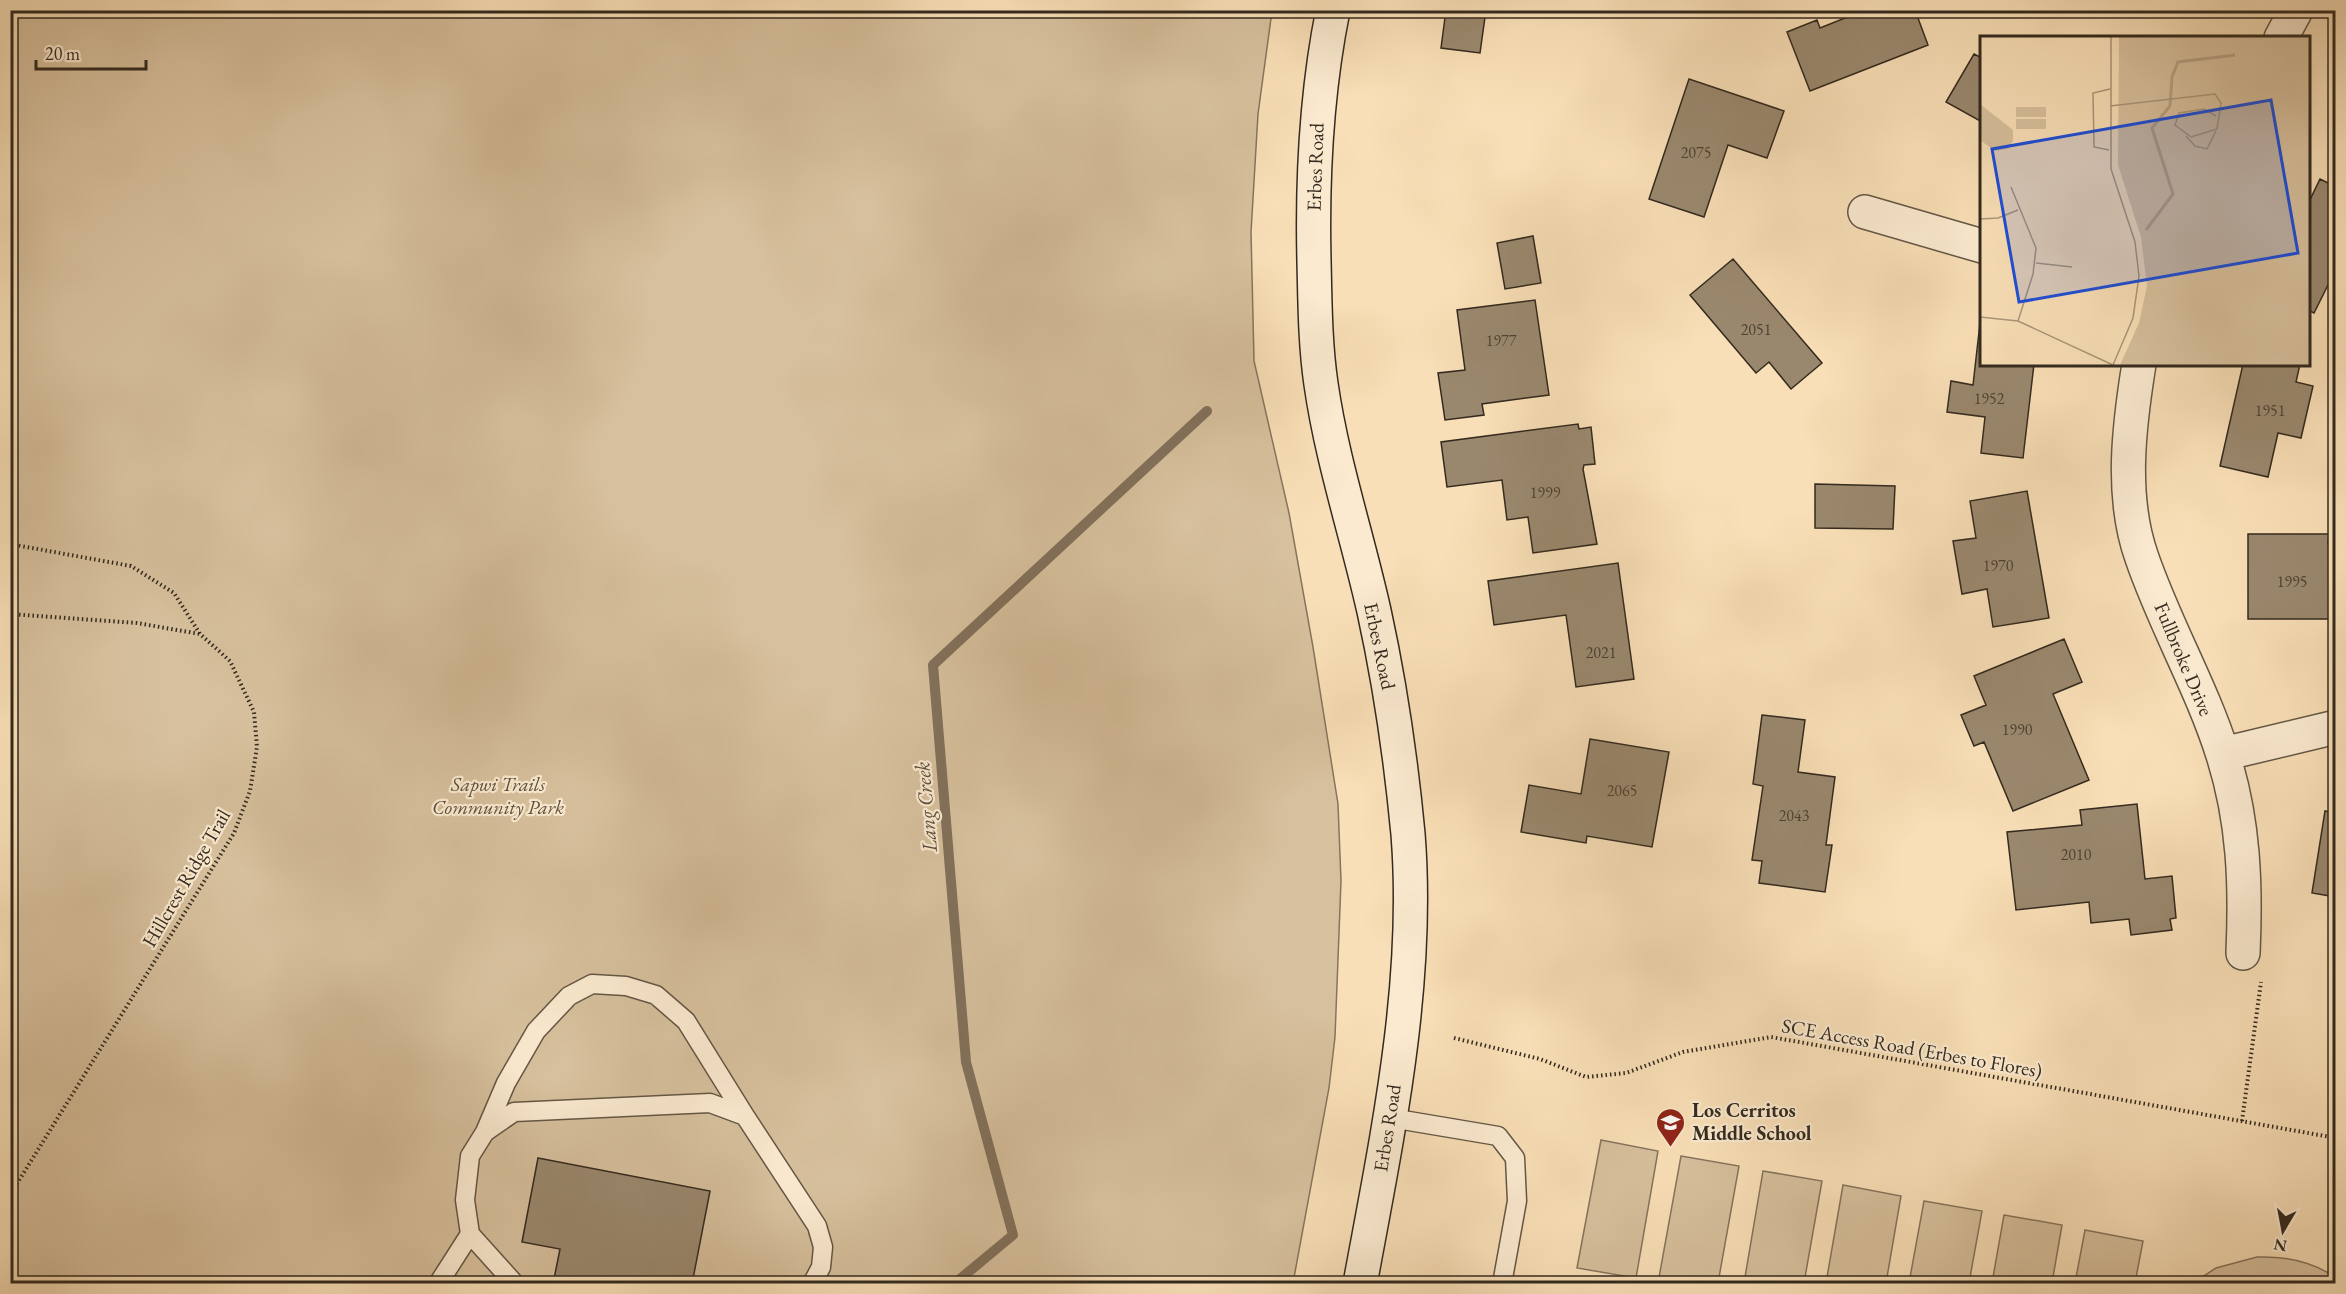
<svg xmlns="http://www.w3.org/2000/svg" width="2346" height="1294" viewBox="0 0 2346 1294" font-family="'EB Garamond',serif">
<rect width="100%" height="100%" fill="#f9dfb7"/>
<filter id="stains"><feTurbulence type="fractalNoise" baseFrequency=".00333" numOctaves="4"/><feColorMatrix values="0 0 0 0 .2 0 0 0 0 .09 0 0 0 0 .02 0 0 0 .5 -.17"/></filter>
<radialGradient id="worn" r=".72"><stop offset=".6" stop-color="#630" stop-opacity="0"/><stop offset="1" stop-color="#630" stop-opacity=".3"/></radialGradient>
<!-- green -->
<path fill="#d7c09d" stroke="#85755e" stroke-width="1.5" d="M10,11H1272L1258,114L1251,232L1254,361L1289,513L1313,647L1338,804L1341,881L1335,1037L1329,1088L1293,1283H11Z
M1601,1140L1658,1151L1636,1278L1577,1268Z
M1681,1156L1739,1166L1718,1283H1658Z
M1763,1171L1822,1181L1804,1283H1744Z
M1843,1185L1901,1196L1886,1283H1826Z
M1924,1201L1982,1211L1969,1283H1909Z
M2004,1215L2062,1225L2052,1283H1992Z
M2085,1230L2143,1241L2135,1283H2075Z
M2257,1257C2286,1256 2311,1261 2335,1277V1283H2193L2216,1268Z"/>
<g fill="none" stroke-linecap="round" stroke-linejoin="round">
<!-- stream -->
<path stroke="#82715b" stroke-width="10" d="M954,1284L1013,1235L966,1062L933,665L1207,411"/>
</g>
<!-- building -->
<path fill="#9a886e" stroke="#332a1f" stroke-width="1.5" d="M1446,10H1486L1480,53L1441,48Z
M1865,10H1915L1928,45L1810,91L1787,32L1817,20L1820,28Z
M1974,54L1982,58V122L1946,102Z
M1689,79L1784,111L1767,158L1728,145L1704,217L1649,199Z
M2320,179L2336,187V269L2314,313L2308,310V204Z
M1533,236L1541,283L1505,289L1497,243Z
M1733,259L1822,363L1791,389L1769,362L1756,373L1690,295Z
M1535,300L1549,395L1482,404L1484,415L1445,420L1438,373L1465,370L1457,310Z
M1980,323L1982,364H2034L2023,458L1981,453L1985,417L1947,412L1951,381L1973,385Z
M2243,364H2300L2296,382L2313,386L2301,438L2278,433L2268,477L2220,466Z
M1578,424L1579,429L1591,427L1595,464L1584,465L1583,469L1597,544L1533,553L1528,517L1507,520L1502,480L1447,487L1441,442Z
M1815,484L1895,486L1893,529L1815,528Z
M2027,491L2049,618L1993,627L1987,589L1962,594L1953,541L1976,538L1970,501Z
M2248,534H2329L2328,544H2336V619H2248Z
M1618,563L1634,679L1576,687L1566,615L1494,625L1488,581Z
M2064,639L2082,682L2053,694L2089,780L2013,811L1984,742L1974,746L1961,715L1986,705L1974,676Z
M1762,715L1805,720L1798,772L1835,777L1826,845H1832L1825,892L1759,883L1762,861L1752,860L1763,786L1753,784Z
M1590,739L1669,752L1652,847L1587,836L1586,843L1521,832L1529,785L1581,794Z
M2137,804L2145,879L2172,876L2176,918L2170,919L2172,930L2131,935L2129,919L2091,923L2089,902L2016,910L2007,832L2082,825L2080,810Z
M2325,811L2336,813V897L2312,893Z
M538,1158L710,1191L692,1284H553L560,1249L522,1242Z"/>
<g fill="none" stroke-linecap="round" stroke-linejoin="round">
<defs>
<path id="service" d="M1391,1118L1498,1136L1515,1158L1517,1201L1502,1284
M485,1132L506,1083L536,1031L569,996L592,984L626,986L656,995L686,1021L745,1116
M438,1284L470,1234
M515,1284L470,1234L465,1200L470,1156L485,1132L514,1112L710,1103L745,1116L817,1226L823,1247L821,1267L812,1284"/>
<path id="minor" d="M2281,38L2296,10
M1865,212L1982,246
M2139,364C2129,426 2120,497 2142,558C2165,625 2202,688 2223,755C2244,821 2246,885 2243,953
M2223,754L2336,727"/>
<path id="secondary" d="M1333,10C1316,94 1312,177 1314,261C1315,302 1315,343 1321,384C1332,461 1357,535 1374,611C1390,684 1401,760 1408,834C1420,984 1387,1137 1360,1284"/>
</defs>
<!-- service casing -->
<use href="#service" stroke="#645745" stroke-width="21"/>
<!-- minor casing -->
<use href="#minor" stroke="#645745" stroke-width="36"/>
<!-- secondary casing -->
<use href="#secondary" stroke="#332a1f" stroke-width="36"/>
<!-- path -->
<path stroke="#332a1f" stroke-width="4" stroke-dasharray="1.5 3" stroke-linecap="butt" d="M10,544L131,566L174,593L200,634L230,661L254,712L257,747L250,791L234,833L10,1195
M10,614L137,623L200,634
M1454,1038L1540,1059L1586,1077L1626,1073L1683,1052L1771,1037L2336,1138
M2242,1121L2261,982"/>
<!-- service -->
<use href="#service" stroke="#fbead0" stroke-width="18"/>
<!-- minor -->
<use href="#minor" stroke="#fbead0" stroke-width="33"/>
<!-- secondary -->
<use href="#secondary" stroke="#fbead0" stroke-width="33"/>
</g>
<!-- icons -->
<defs>
<symbol id="school-pin" viewBox="-11 -11 22 30"><path d="M0 17L-7.5 6A9.5 9.5 0 1 1 7.5 6Z" fill="#8f2418" stroke="#fbead0"/><path d="M0-5L7-2L0 1L-7-2ZM-4 1L0 2.5L4 1V4Q0 6-4 4Z" fill="#fff"/></symbol>
</defs>
<g fill-rule="evenodd">
<use href="#school-pin" x="1654" y="1106" width="33" height="45"/>
</g>
<g text-anchor="middle" stroke-width="4.5" stroke-linejoin="round" paint-order="stroke">
<!-- number labels -->
<g font-size="16" fill="#4d4233">
<text x="1696" y="158">2075</text>
<text x="1756" y="335">2051</text>
<text x="1501" y="346">1977</text>
<text x="1989" y="404">1952</text>
<text x="2270" y="416">1951</text>
<text x="1545" y="498">1999</text>
<text x="1998" y="571">1970</text>
<text x="2292" y="587">1995</text>
<text x="1601" y="658">2021</text>
<text x="2017" y="735">1990</text>
<text x="1622" y="796">2065</text>
<text x="1794" y="821">2043</text>
<text x="2076" y="860">2010</text>
</g>
<!-- street labels -->
<g font-size="20" fill="#332a1f" stroke="#fbead0">
<text transform="translate(1315 167) rotate(-88)" y="7">Erbes Road</text>
<text transform="translate(1380 646) rotate(78)" y="7">Erbes Road</text>
<text transform="translate(2184 659) rotate(67)" y="7">Fullbroke Drive</text>
<text transform="translate(186 878) rotate(-60)" y="7">Hillcrest Ridge Trail</text>
<text transform="translate(1912 1048) rotate(10)" y="7">SCE Access Road (Erbes to Flores)</text>
<text transform="translate(1387 1128) rotate(-81)" y="7">Erbes Road</text>
</g>
<!-- park labels -->
<g font-size="20" font-style="italic" fill="#5c503e" stroke="#fbead0">
<text x="498" y="791">Sapwi Trails<tspan x="498" dy="23">Community Park</tspan></text>
</g>
<!-- poi labels -->
<g font-size="20" font-weight="bold" fill="#332a1f" stroke="#fbead0" text-anchor="start">
<text x="1692" y="1117">Los Cerritos<tspan x="1692" dy="23">Middle School</tspan></text>
</g>
<!-- water labels -->
<g font-size="21" font-style="italic" fill="#5a4e3d" stroke="#fbead0">
<text transform="translate(926 807) rotate(-95)" y="7">Lang Creek</text>
</g>
</g>
<!-- overview -->
<g transform="translate(1980 36)">
<rect width="330" height="330" fill="#f9dfb7"/>
<path d="M139,1H330V329H140L159,287L167,250L161,201L138,129ZM0,68L33,94V105L28,113L15,115L0,104ZM36,71H66V81H36ZM36,83H66V93H36Z" fill="#d7c09d"/>
<path fill="none" stroke="#b6a183" stroke-width="3" d="M166,194L193,158L172,92L190,70L192,41L198,26L255,19"/>
<path fill="none" stroke="#aa977a" stroke-width="1.5" d="M131,1V133L155,206L159,240L153,282L133,329M130,70L235,58L241,67L237,93L211,101L195,89L199,77L224,73L236,80M206,100L215,110L227,113L236,95M129,114L114,111L113,57L130,53M31,151L56,212L53,238L38,285M0,183L18,182L38,174M56,227L92,231M0,281L38,285L133,329"/>
<path fill="#1d4ed8" fill-opacity="0.15" stroke="#1d4ed8" stroke-width="3" d="M291,64L318,217L39,266L12,113Z"/>
<rect width="330" height="330" fill="none" stroke="#332a1f" stroke-width="3"/>
</g>
<!-- margin -->
<rect width="2346" height="1294" fill="none" stroke="#f9dfb7" stroke-width="36"/>
<rect x="12" y="12" width="2322" height="1270" fill="none" stroke="#332a1f" stroke-width="3"/>
<rect x="18" y="18" width="2310" height="1258" fill="none" stroke="#332a1f" stroke-width="1.5"/>
<!-- north arrow -->
<g transform="translate(2283 1231) rotate(190)" stroke="#fbead0" stroke-width="4.5" paint-order="stroke">
<path d="M0-4.5L10 22L0 15L-10 22Z" fill="#332a1f"/>
<text y="-9" font-size="16" font-weight="bold" text-anchor="middle" fill="#332a1f">N</text>
</g>
<!-- scale -->
<path d="M36 60v9h110v-9" fill="none" stroke="#332a1f" stroke-width="3"/>
<text x="45" y="60" font-size="18" fill="#332a1f" stroke="#fbead0" stroke-width="4.5" paint-order="stroke">20 m</text>
<rect width="100%" height="100%" filter="url(#stains)"/>
<rect width="100%" height="100%" fill="url(#worn)"/>
</svg>
